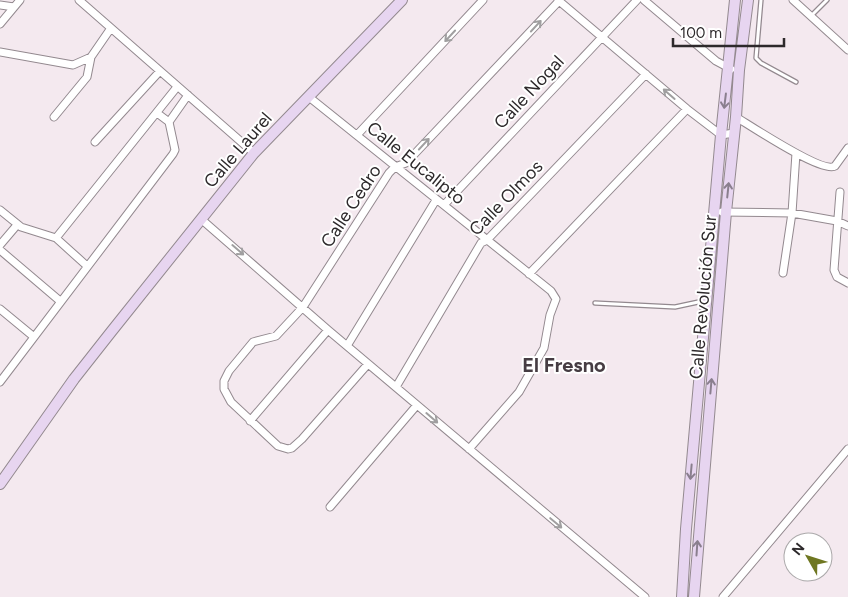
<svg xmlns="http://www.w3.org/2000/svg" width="848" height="597" viewBox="0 0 848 597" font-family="Figtree,sans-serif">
<rect width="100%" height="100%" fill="#f4e9ef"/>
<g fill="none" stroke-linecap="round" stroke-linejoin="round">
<defs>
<path id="lane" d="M761,0L756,58L761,63L796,82
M811,16L827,0
M595,303L675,307L703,301"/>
<path id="street" d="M79,0L254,153
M558,0L687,109L721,135L734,133
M644,0L716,61L731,69
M793,0L848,50
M0,5L14,7
M0,24L20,0
M0,52L73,65L91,57
M309,97L551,291L556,299L550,315L544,348L519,392L469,449
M157,113L169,122
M54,117L87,77L91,57L111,28
M736,117C751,126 823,174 835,166L848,148
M357,135L483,0
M95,142L160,71
M840,192L834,270L837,277L848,283
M444,205L637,0
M0,210L21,227L56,238L87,266
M722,212L792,213L837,221L848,226
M201,219L328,330L645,597
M56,238L177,87
M0,245L17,225
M0,250L60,301
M783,273L792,213L796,153
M529,274L687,109
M0,309L34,337
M347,346L436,200
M368,364L302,439L292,448L288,449L278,446L231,402L224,389V381L229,371L253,342L276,336L303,307L389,173L395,167L406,163L559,1
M0,382L173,154L175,150L169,122L188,95
M396,387L481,243L487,240L646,74
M250,421L328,330
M330,507L417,405
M723,597L848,449"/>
<path id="secondary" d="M0,484L74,379L111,332L254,153L402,0
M682,597L686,529L721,135L735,0
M694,597L726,212L736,117L739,70L748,0"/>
</defs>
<!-- lane casing -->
<use href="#lane" stroke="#93898f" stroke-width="5.5"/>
<!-- street casing -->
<use href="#street" stroke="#93898f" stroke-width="9"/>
<!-- secondary casing -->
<use href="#secondary" stroke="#93898f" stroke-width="12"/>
<!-- lane -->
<use href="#lane" stroke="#fff" stroke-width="3"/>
<!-- street -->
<use href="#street" stroke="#fff" stroke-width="7"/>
<!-- secondary -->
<use href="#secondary" stroke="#e7d5f0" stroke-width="10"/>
</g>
<!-- one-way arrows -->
<defs><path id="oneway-shaft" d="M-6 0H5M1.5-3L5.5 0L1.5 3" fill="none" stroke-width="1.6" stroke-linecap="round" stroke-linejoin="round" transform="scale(1.25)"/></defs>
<g stroke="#a09fa0">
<use href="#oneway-shaft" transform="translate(536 26) rotate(-47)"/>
<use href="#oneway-shaft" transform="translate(450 36) rotate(133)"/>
<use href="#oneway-shaft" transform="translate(669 94) rotate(-139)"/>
<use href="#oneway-shaft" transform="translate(424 144) rotate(-47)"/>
<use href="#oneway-shaft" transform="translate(238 250) rotate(41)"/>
<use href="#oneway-shaft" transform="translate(432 418) rotate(41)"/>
<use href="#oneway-shaft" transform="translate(556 523) rotate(40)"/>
</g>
<g stroke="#8a7f8e">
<use href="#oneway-shaft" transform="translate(725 101) rotate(97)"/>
<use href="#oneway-shaft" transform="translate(728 190) rotate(-84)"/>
<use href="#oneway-shaft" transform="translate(711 386) rotate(-85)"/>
<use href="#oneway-shaft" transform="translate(691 472) rotate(95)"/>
<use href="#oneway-shaft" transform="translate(697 548) rotate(-86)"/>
</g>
<g text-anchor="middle" stroke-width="4" stroke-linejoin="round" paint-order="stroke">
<!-- street labels -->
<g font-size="18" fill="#2d292b" stroke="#fff">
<text transform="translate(529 92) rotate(-47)" y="6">Calle Nogal</text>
<text transform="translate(238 150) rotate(-49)" y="6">Calle Laurel</text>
<text transform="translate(416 163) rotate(39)" y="6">Calle Eucalipto</text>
<text transform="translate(506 198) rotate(-46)" y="6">Calle Olmos</text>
<text transform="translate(351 206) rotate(-57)" y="6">Calle Cedro</text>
<text transform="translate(703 297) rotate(-85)" y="6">Calle Revolución Sur</text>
</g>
<!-- quarter labels -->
<g font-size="20" font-weight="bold" fill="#463d43" stroke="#fff">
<text x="564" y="372">El Fresno</text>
</g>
</g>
<!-- north arrow -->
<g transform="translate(808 557) rotate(309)"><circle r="24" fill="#ffffff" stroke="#aba9aa"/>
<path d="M0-4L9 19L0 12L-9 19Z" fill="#6f7721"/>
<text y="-8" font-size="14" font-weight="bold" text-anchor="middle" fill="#2d292b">N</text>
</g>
<!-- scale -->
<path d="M673 38v8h111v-8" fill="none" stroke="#2d292b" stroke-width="2.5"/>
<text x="680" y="38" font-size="15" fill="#2d292b" stroke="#ffffff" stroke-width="4" paint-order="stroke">100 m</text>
</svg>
